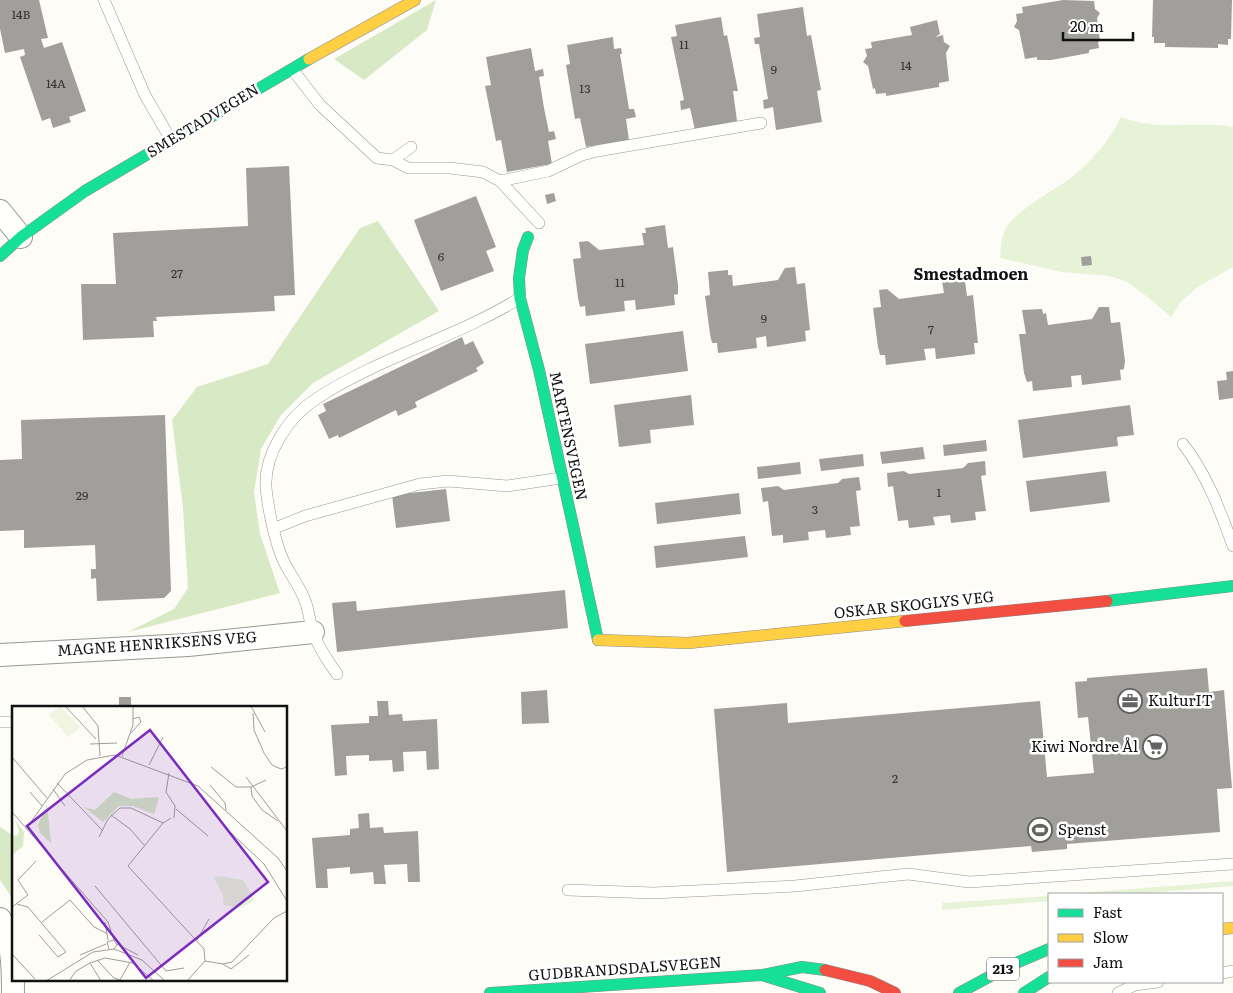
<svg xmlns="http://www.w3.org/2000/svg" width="1233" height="993" viewBox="0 0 1233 993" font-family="Literata,serif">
<rect width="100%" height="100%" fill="#fdfcf7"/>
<!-- green -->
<path fill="#e7f3d7" d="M1121,117C1158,132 1195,120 1233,127V267L1196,288L1181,302L1171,317L1149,298L1127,282L1110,276L1062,272L1000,258C1001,247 1001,237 1006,228C1016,211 1050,192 1067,181C1089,164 1109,142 1121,117Z
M1233,881V886L1135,894H1067Z
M1049,896V901L942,910V903Z"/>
<!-- forest -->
<path fill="#d8eac5" d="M436,0L427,30L364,80L334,59Z
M378,221L439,311L313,383L281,415L261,449L254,492L260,534L280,593L128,632L174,609L188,588L183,508L172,420L197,387L268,364L360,228Z
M0,827L14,836V901L0,880Z"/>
<!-- building -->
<path fill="#a19f9c" d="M0,0H39L48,38L41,39L44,48L62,42L86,111L69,117L71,122L53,128L50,118L42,121L20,57L25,55L24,49L5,53L0,29Z
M1063,0L1094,1L1095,9L1100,13L1097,18L1100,41L1098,42L1099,48L1089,50V53L1051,60H1037V57L1025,59L1019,30L1014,27L1017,21L1016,14L1023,13L1022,7Z
M1153,0H1232L1231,39H1228V45L1218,44V48L1165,47V43H1154V37H1152Z
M803,7L807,36L811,35L821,90L817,91L822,122L776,130L773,107L764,109L763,100L768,99L759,44H755L754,38L760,37L757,14Z
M721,17L724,36L727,35L738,91H733L737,121L695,130L690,108L681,110L680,101L684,100L671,37L677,36L675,25Z
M937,20L940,34L935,37L943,35L944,42L950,46L946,53L949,81L939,83V87L886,96V93L876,94L875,88L873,89L868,66L863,62L867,56L865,49L872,48L871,42L912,35L910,27Z
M613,37L614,49L621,48L622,54H620L629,109H634L636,117L626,119L629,140L586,147L580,118L575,119L566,65L570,64L567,45Z
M531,48L535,71L543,69L544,76L539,77L544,108L549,132L554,131L556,139L548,141L552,164L507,172L501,140L496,141L485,86L491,85L486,57Z
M289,166L295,295L274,296L275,311L156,317L157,321H153L154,337L83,340L81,284H116L113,233L248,226L246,168Z
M554,193L556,201L547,204L545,195Z
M476,196L496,247L486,251L494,271L441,291L414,220Z
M665,225L668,248L673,247L678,285V294L674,295L675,305L636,310L635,300L624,301L625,311L586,316L585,306L580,307L578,298L573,259L581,258L579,242L588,241L599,250L644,245L642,233H646L645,228Z
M1091,256L1092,265L1082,266L1081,257Z
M795,267L797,284L805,283L810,330L805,331L806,341L767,347L766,336L756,338L757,348L718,353L717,343H712L710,334L705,296L710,295L708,272L728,270V275H732L733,286L778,280L785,268Z
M964,273L967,296L973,295L978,343H974L975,354L936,359L935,348L924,349L926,360L886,365L885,355H880L878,347L873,308L881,307L879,290L887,289L899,299L944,293L942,281H946V277Z
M1099,307H1109L1111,323L1120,322L1125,361L1124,369L1120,370L1121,380L1082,385L1081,375L1071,376L1072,387L1033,391L1032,381L1027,382L1024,373L1019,334H1026L1022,310L1042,309L1043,314L1046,313L1048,325L1092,319Z
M683,331L688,371L590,384L585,344Z
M462,337L465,345L473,341L484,363L476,368L478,371L415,402L417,407L398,416L396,410L339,438L338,435L329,439L318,415L326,411L323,404Z
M1233,371V398L1219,400L1217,381L1227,380L1226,372Z
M691,395L694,425L650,430L651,443L619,447L614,405Z
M1130,405L1134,435L1117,437L1118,446L1023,458L1018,420Z
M165,415L171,591L164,598L97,601L96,578L91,579V569H96L95,545L24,548V530L0,531V460L22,459L21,420Z
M986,440L987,451L944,456L943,445Z
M923,447L925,459L882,464L880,452Z
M863,454L864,466L821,471L819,459Z
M985,461L986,475L981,476L986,511L975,512L976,520L951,523L950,515L933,517L935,525L909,528L908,520L898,521L893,486L888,487L887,473L904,471L909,474L963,468L968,463Z
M800,462L801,474L758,479L757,467Z
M1106,471L1110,502L1030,512L1026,481Z
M859,477L861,490L856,491L860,526L850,527L851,535L826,538L825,530L808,532L809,540L783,543V535L772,536L768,501L763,502L761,488L778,486L784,490L838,483L842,479Z
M446,489L450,521L396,528L392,495Z
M739,493L741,514L657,524L655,503Z
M745,536L748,557L656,568L654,546Z
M565,590L568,628L337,652L332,603L356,601L357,611Z
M1207,668L1209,692L1224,690L1232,788L1217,789L1220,832L1067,844V849L1032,852L1031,846L727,872L714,709L787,703L788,723L1040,701L1047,777L1094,773L1088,717L1078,718L1075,682L1087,681V678Z
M547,690L549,723L522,724L521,692Z
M119,697H131V707H119Z
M377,701H388L389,715L402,714L403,721L437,719L439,769L427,770L426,751L403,752L404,771L393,772L392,760L369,761V755L346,756L347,775L335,776L331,725L369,723V716H378Z
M369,813L370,828L383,827L384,833L418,831L420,882H408L407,864L384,865L386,884H374L373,872L350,874V867L327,869L328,888H316L312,838L350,835V829L359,828L358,814Z"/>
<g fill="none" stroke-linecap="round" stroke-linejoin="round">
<defs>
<path id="lane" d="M104,0L145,95L171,140
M292,69L320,105L377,158L393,160L408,168H450L483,172L500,181L539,223
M393,160L411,147
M500,181L548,171L582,155L597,151L761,123
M1183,444C1207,475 1220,510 1233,546
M275,528L305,516L420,484L448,481L507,486L561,478
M337,674C328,661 318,647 313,631C309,621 309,608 304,598C299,586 290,574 284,562C275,543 268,508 266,488C264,454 288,417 316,399C379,357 456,338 520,298
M0,722H14
M568,890L654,893L795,886L908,874L969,882L1233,864
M1222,973L1233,971
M1118,993L1135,985L1158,982"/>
<path id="street" d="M0,211L21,237
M0,655L188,645L313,632
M0,919C13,943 13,967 13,993"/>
<path id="fast" d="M528,237L523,250L519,278L520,298L539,370L598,640
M0,256L21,237L85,191L309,59
M1107,601L1233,586
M765,976L820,993
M490,993L762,975L802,967L825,970
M959,993L1011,965L1049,949
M1024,993L1049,977"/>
<path id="slow" d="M309,59L415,0
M598,640L688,643L905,621
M1222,929L1233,928"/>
<path id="jam" d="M905,621L1107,601
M825,970L870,981L895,993"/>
</defs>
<!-- lane casing -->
<use href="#lane" stroke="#979795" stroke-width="12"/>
<!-- street casing -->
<use href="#street" stroke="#979795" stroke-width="24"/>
<!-- fast casing -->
<use href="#fast" stroke="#8e8d8b" stroke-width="12"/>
<!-- slow casing -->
<use href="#slow" stroke="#8e8d8b" stroke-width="12"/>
<!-- jam casing -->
<use href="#jam" stroke="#8e8d8b" stroke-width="12"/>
<!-- lane -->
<use href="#lane" stroke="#fffffe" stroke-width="11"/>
<!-- street -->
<use href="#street" stroke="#fffffe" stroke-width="22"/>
<!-- fast -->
<use href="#fast" stroke="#16e098" stroke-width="11"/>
<!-- slow -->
<use href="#slow" stroke="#ffcf43" stroke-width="11"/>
<!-- jam -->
<use href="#jam" stroke="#f24e42" stroke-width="11"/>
</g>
<!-- icons -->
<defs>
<symbol id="office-ring" viewBox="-11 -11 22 22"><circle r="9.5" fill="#fff" stroke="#646362" stroke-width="1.5"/><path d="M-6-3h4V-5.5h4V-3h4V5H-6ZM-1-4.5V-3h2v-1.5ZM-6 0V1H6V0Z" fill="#646362"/></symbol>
<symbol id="supermarket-ring" viewBox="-11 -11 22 22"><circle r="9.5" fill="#fff" stroke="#646362" stroke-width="1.5"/><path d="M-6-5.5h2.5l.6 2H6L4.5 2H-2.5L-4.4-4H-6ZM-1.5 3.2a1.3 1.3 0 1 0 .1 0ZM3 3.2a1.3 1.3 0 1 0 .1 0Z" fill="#646362"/></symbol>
<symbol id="stadium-ring" viewBox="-11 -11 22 22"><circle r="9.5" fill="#fff" stroke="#646362" stroke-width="1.5"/><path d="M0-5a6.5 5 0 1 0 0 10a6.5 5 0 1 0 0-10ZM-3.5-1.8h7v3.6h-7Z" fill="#646362"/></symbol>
</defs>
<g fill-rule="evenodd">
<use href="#office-ring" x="1116" y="687" width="28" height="28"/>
<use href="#supermarket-ring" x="1141" y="733" width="28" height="28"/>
<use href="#stadium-ring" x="1026" y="816" width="28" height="28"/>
</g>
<g text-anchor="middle" stroke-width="5" stroke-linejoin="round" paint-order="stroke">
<!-- number labels -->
<g font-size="12" fill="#353434">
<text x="21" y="19">14B</text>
<text x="684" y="49">11</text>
<text x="906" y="70">14</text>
<text x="774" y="74">9</text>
<text x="56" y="88">14A</text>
<text x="585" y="93">13</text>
<text x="441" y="261">6</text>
<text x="177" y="278">27</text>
<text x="620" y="287">11</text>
<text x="764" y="323">9</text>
<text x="931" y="334">7</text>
<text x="939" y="497">1</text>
<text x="82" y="500">29</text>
<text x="815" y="514">3</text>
<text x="895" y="783">2</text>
</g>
<!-- shield labels -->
<rect fill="#fff" stroke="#585858" stroke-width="1" x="987" y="957.5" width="32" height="23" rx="4"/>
<g font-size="14" font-weight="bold" fill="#111">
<text x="1003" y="974">213</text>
</g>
<!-- street labels -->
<g font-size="15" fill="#111" stroke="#fff">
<text transform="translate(203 121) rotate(-31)" y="5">SMESTADVEGEN</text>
<text transform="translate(568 436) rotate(78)" y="5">MARTENSVEGEN</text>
<text transform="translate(914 605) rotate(-6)" y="5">OSKAR SKOGLYS VEG</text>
<text transform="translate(157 644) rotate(-4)" y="5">MAGNE HENRIKSENS VEG</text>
<text transform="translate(625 969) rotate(-4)" y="5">GUDBRANDSDALSVEGEN</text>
</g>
<!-- poi labels -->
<g font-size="15" fill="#111" stroke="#fff" text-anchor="start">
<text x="1148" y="706">KulturIT</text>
<text x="1138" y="752" text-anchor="end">Kiwi Nordre Ål</text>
<text x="1058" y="835">Spenst</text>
</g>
<!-- neighbourhood labels -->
<g font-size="16" font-weight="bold" fill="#111" stroke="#fff">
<text x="971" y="280">Smestadmoen</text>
</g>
</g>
<!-- overview -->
<g transform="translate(12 706)">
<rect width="275" height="275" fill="#fdfcf7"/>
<path d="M207,170L231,174L243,194L229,202L211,199V188L202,172Z" fill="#e7f3d7"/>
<path d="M102,86L119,93L144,91L147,92L142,108L121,100H107L91,116L72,101L83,104ZM35,98L39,137L28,127L26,119ZM3,114L12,126L11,140L0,149V130L6,129L7,125Z" fill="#d8eac5"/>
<path d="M48,0L69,21L56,31L37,9Z" fill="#f0f6e1"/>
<path fill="none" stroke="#9f9e9b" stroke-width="1" d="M53,0L84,33M70,0L86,20L88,50M239,0L253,26M241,7L242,24L252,47L260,59L269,63L275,61M119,27L129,16L127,11L121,13M78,38L105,37M110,50L121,19V0M0,51L35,92M137,59L151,31M199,61L224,81H239L254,74M157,67L154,86L163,100L162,112M234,71L275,125M45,77L90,124M198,79L213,97L214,104M239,81L240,90L250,104L266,115M41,83L53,100M18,86L30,100M164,103L196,130M0,106L96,216L102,234M99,109L118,123L133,140M159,112L151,117L116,160L192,243L193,255L175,275M14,123L53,68L75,54L103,49L186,80L266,152L275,165M218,126L252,158L275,195M87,131L96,113L108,102H119L151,117M83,180L154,265L172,262M5,198L16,201L54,246L46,251L27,229M0,201L16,189L6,174L24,155M30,216L58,194L82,221L96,228M93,216L96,234M185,234L197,213M105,238L126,249M102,243L130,254L153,275M0,248L23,273M68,249L94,238M85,254L102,272L108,274L118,256M193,255L211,258L220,256L262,212L275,205M211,258L219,263L237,249M34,275L81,246L102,243L105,239L102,234L95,236L97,243M57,275L64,265L78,257M89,275L78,257L93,252L121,257L142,275"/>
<path fill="#7b2cbf" fill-opacity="0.15" stroke="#7b2cbf" stroke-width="2.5" d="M138,24L256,176L134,272L15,120Z"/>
<rect width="275" height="275" fill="none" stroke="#111" stroke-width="2.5"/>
</g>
<!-- legend -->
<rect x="1048" y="893" width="175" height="90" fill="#ffffff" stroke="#a0a0a0"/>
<rect x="1058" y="909" width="25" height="8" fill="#16e098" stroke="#a0a0a0"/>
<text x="1093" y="918" font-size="15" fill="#111111">Fast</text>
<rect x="1058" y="934" width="25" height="8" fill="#ffcf43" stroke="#a0a0a0"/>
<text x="1093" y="943" font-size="15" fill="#111111">Slow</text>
<rect x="1058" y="959" width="25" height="8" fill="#f24e42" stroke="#a0a0a0"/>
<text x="1093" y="968" font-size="15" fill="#111111">Jam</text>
<!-- scale -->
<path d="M1063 32v8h70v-8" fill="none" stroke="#111111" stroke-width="2.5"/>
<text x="1070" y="32" font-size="15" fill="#111111" stroke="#ffffff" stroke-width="4" paint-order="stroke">20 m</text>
</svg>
